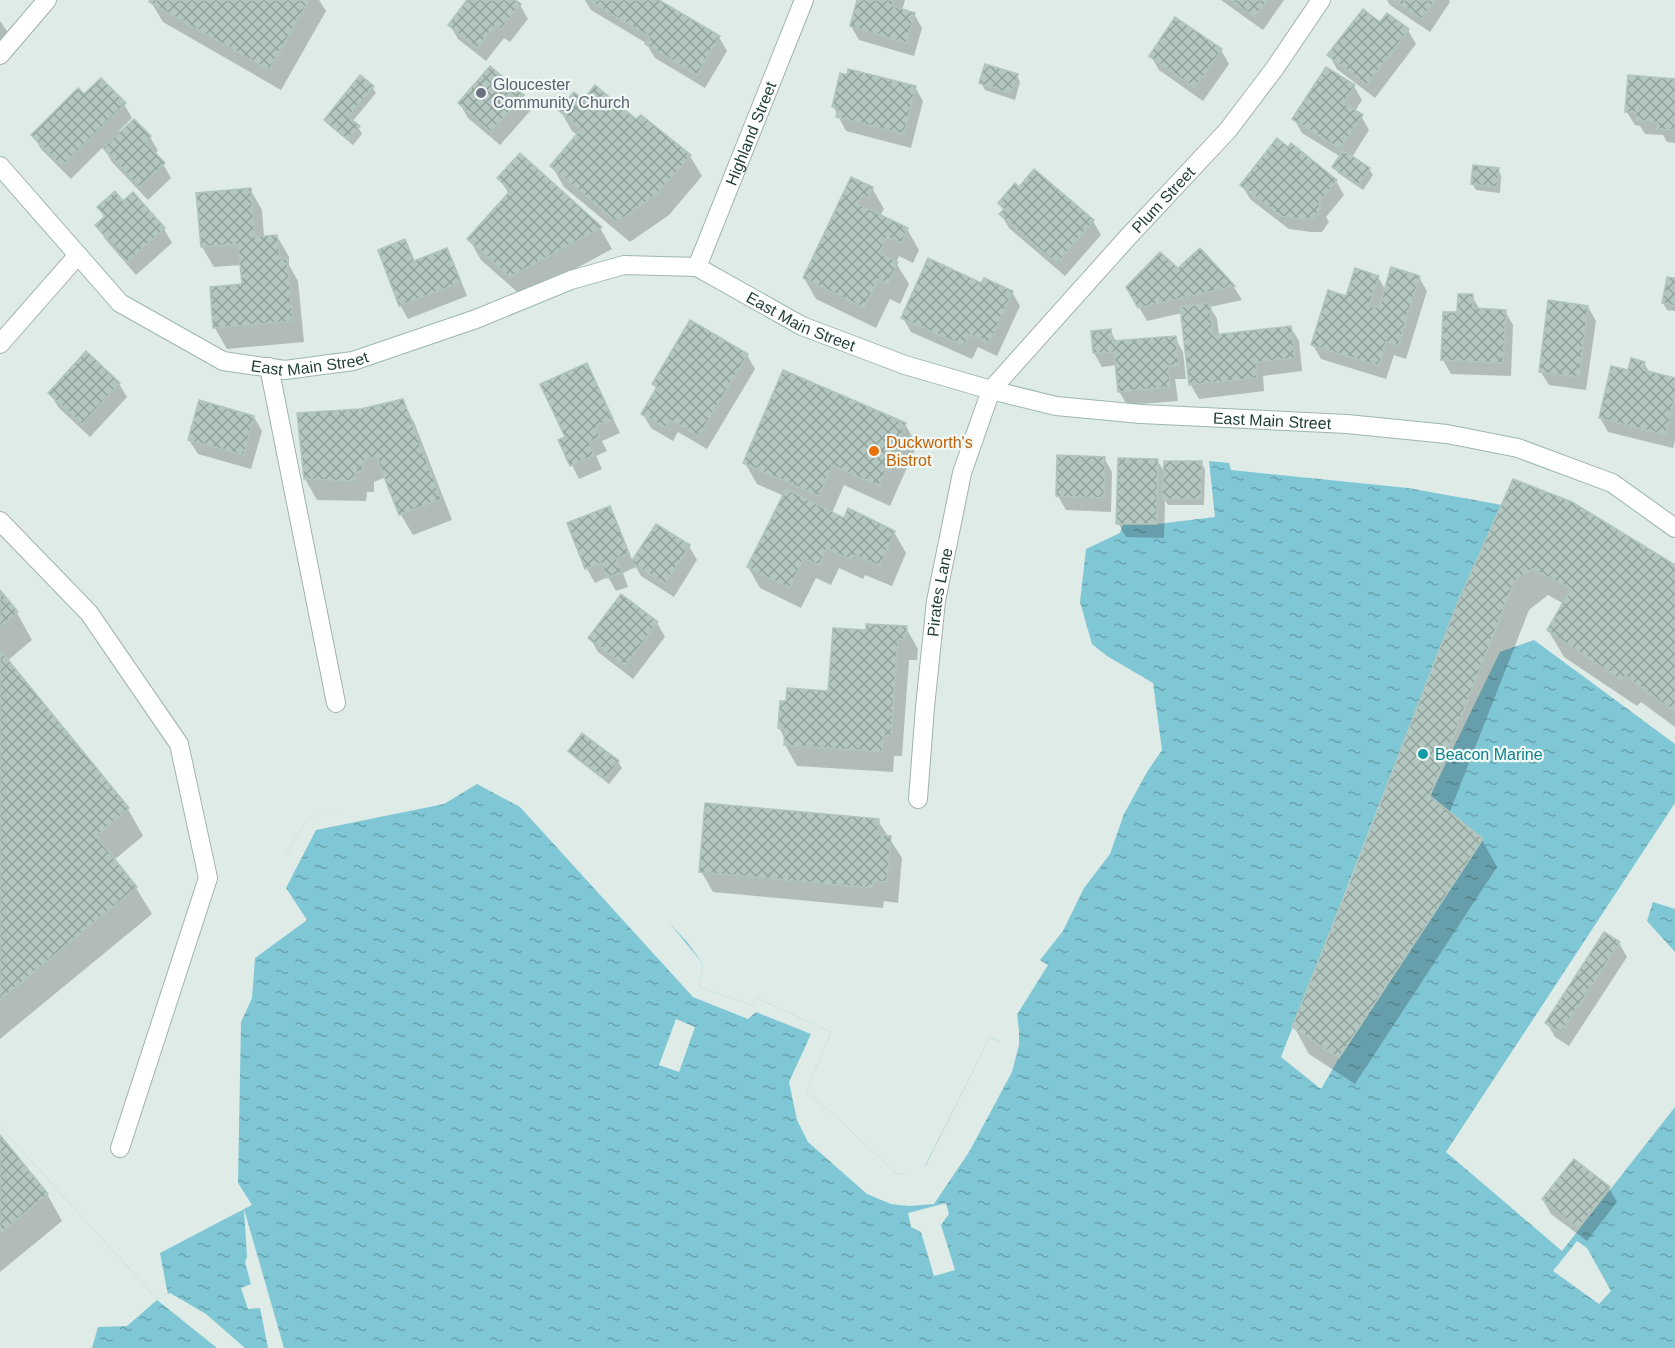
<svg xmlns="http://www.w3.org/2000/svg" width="1675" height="1348" viewBox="0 0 1675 1348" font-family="Arial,sans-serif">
<defs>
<pattern id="water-ripples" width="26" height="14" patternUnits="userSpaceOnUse" patternTransform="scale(1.5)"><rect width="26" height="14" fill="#80c7d6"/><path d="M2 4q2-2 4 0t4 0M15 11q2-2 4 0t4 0" fill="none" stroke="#68a3ae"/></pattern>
<pattern id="building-cross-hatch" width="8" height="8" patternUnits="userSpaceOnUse" patternTransform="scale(1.5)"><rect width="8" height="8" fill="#b3c6bf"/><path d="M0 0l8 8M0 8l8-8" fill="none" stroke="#91a29c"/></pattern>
</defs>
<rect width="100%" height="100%" fill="#deebe6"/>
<!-- water -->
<path fill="url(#water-ripples)" d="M1209,461L1229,463L1231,470L1408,488L1502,505L1675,622V1348H0V1127L157,1299L168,1295L160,1253L244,1209L226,1180L237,1011L247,997L248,955L286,918L278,890L286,854L307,819L473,772L645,897L688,943L703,964L699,987L753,1005L757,998L831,1032L806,1092L834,1115L898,1175L924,1168L990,1037L1000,1042L1048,965L1040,960L1063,931L1084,888L1110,854L1124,814L1147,772L1162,750L1153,683L1107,656L1092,644L1080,602L1086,549L1120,533L1123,524H1157L1215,517Z"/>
<!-- pier -->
<path fill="#deebe6" d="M1502,505L1675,622V744L1534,640L1500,652L1430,796L1483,839L1339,1058L1321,1089L1281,1057L1457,604Z
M474,769L510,775L572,819L645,893L703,964L699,987L753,1005L757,998L831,1032L806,1092L834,1115L898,1175L925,1167L990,1037L999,1042L1017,1013L1019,1030V1045L1012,1072L969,1152L934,1204L909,1206L891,1204L867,1194L808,1142L797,1120L789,1082L811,1034L756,1012L748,1019L693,997L520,807L477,784L444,804L316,830L286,888L307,920L255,958L252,998L241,1022L238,1183L252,1205L244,1209L284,1348H268L260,1308L248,1309L241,1288L251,1284L245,1262L247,1257L244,1209L236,1213L234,1211L240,1208L223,1181L232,1066L234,1010L244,996L245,954L282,917L275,890L280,867L286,854L307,819Z
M1675,803V909L1653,902L1647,921L1675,952V1107L1562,1251L1446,1152Z
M676,1019L695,1027L679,1072L659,1065Z
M0,1127L157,1299L170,1293L206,1314L245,1348H217L157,1300L127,1326L98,1327L92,1348H0Z
M946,1203L949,1214L941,1225L955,1270L934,1276L921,1232L911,1227L908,1213Z
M1577,1241L1587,1248L1611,1291L1599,1304L1553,1271Z"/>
<!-- shadow -->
<path fill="#0003" d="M152,0H319L326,11L281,90L163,22L151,2Z
M469,0H513L520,5L528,19L510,42L504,38L486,61L458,39L450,25Z
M585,0H658L719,37L727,51L705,88L655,58L646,43L591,10Z
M859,0H905L902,11L914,14L922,28L914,56L859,40L851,26Z
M1221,0H1284L1263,30Z
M1387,0H1449L1450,2L1430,32L1390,5Z
M1388,15L1408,30L1416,44L1375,98L1337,69L1329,55L1380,24Z
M0,21L12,38L0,49Z
M1221,50L1229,64L1203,101L1159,70L1151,56Z
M1017,75L1020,82L1015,100L985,90L981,83Z
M1675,80V143L1667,142L1663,135L1645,134L1640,126L1635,125L1626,111Z
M1354,86L1362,100L1355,111L1361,116L1369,130L1352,157L1369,169L1373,175L1363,190L1338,173L1334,167L1341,157L1302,133L1294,119Z
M372,87L376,93L352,122L358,127L362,134L353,145L330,126L326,120Z
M915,87L923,101L911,148L846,131L833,106Z
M523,96L531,110L500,145L468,118L460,104Z
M583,102L636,121L690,156L702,176L669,215L630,242L564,187L552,166L578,135L572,131L560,110Z
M124,104L132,118L119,131L121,133L134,121L150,137L158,151L154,154L163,164L171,178L148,200L112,162L103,147L71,179L41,149L33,135Z
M520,156L600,228L612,249L523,297L481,260L469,239L509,194L499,178Z
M1498,169L1501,176L1500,193L1476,190L1472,183Z
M852,179L872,188L884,209L880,216L907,229L919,250L913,263L899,256L896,263L909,284L900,304L890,299L876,328L816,299L804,278Z
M1336,181L1344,195L1326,217L1329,222L1322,232H1311L1289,229L1250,199L1242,185Z
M250,189L262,210L264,237L277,236L289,257V265L298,281L304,342L227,349L215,328L243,285L241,265L214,267L202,247Z
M123,203L164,229L172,243L136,275L105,239L97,225L105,218L99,207Z
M1000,203L1093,221L1101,235L1065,276L1009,228L1001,214L1004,211Z
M405,241L415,262L447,250L454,263L467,296L408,319L400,305Z
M1200,250L1234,287L1242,300L1210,307L1217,319L1219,336L1291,328L1299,341L1302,371L1263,376L1264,391L1199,399L1191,385L1182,313L1147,321L1128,288L1178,270Z
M1378,277L1386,291L1419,277L1427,291L1406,359L1394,355L1386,379L1321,359L1313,345Z
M1675,280V311L1667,310L1663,303Z
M982,285L1012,292L1020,306L997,356L978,347L972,359L911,332L903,318Z
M1472,296L1480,310L1505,311L1513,325L1511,376L1451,374L1443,360L1459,313Z
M1588,307L1596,321L1586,390L1549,385L1540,371Z
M1110,331L1117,342L1175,338L1183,352L1186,379H1175L1178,401L1127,405L1119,391L1117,365L1102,367L1094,353Z
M747,355L755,369L707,449L678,432L673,441L651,428L643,414L657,390L654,384Z
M1644,363L1650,373L1675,379V441L1673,448L1608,432L1600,418L1629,372Z
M587,365L620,433L602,441L607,451L596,456L602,469L579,479L560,441L567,438Z
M119,384L127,397L90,437L58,407L50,393Z
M402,401L414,422L452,520L413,535L401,515L386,477L374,482V492H367L366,501L317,500L305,479L361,411Z
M254,417L262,431L251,469L198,454L189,440Z
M905,424L917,445L890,506L844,485L832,513L844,520L894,532L906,553L892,586L865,575L863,579L839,568L831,585L816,578L801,608L760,588L748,567L784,496L757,484L745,463Z
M1104,458L1112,472L1111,512L1066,510L1058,496Z
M1157,460L1165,473L1201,463L1205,469L1204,505H1168L1165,500L1164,538L1126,537L1118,523Z
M1514,481L1675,566V727L1641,702L1637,706L1564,657L1548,630L1564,604L1548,595L1529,610L1449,814L1482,840L1497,867L1355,1084L1309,1054L1294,1027Z
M609,508L617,522L633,562L689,546L697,560L674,597L641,576L636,567L623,573L628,587L616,591L608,577L595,583L587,569L569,524Z
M0,592L17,613L32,640L7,661L128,809L143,836L114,860L136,888L152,914L0,1039Z
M622,596L657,623L665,637L633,679L598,652L590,638Z
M906,628L918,649L917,660H909L902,756H894L893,772L797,766L785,745V739L779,728L787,702L830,692L867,631Z
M570,751L618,762L622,768L609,784L574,757Z
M878,821L902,858L898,903L884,901L883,908L713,892L701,871Z
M1619,943L1627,957L1569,1046L1555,1037L1547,1023Z
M0,1137L47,1194L62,1221L0,1272Z
M1609,1188L1617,1202L1587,1241L1551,1214L1543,1200Z"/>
<!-- building -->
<path fill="url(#building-cross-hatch)" stroke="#b0c5bd" stroke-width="1.5" d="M150,0H309L269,70L149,2Z
M467,0H515L521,4L501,29L496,25L477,48L448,25Z
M587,0H659L720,36L697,75L645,44L650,37Z
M857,0H894L892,6L915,13L906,43L850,26Z
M1230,0H1267L1255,17Z
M1394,0H1435L1422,19Z
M1363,9L1380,22L1387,13L1409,29L1367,85L1327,55Z
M1175,17L1222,49L1195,88L1149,56Z
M985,64L1018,74L1011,94L979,83Z
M490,66L524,95L491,132L458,103Z
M1326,67L1355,85L1344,103L1363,115L1340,149L1292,119Z
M848,69L916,86L904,134L836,117L838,108L832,107L840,73L847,75Z
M360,75L374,86L348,117L360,126L348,140L324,120Z
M1628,75L1675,79V130L1657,129L1658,122L1636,120V112H1625Z
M101,78L126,103L62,166L31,135L78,88L84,94Z
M595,85L636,119L641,115L691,155L657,194L617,222L550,166L581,129L558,110L574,92L583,100Z
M134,119L151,136L145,142L165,163L139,187L103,148Z
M1277,138L1288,147L1291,143L1337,180L1318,204L1322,207L1314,218L1302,219L1280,216L1240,185Z
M1343,150L1370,168L1359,185L1332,167Z
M520,153L602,227L510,277L467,239L511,190L497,178Z
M1473,165L1499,168L1497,187L1471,184Z
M1034,169L1094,220L1057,264L999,214L1004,209L998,203L1015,183L1019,187Z
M851,177L873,187L868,198L862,195L858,204L908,228L901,243L887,237L879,253L898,262L888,284L878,279L864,308L803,278Z
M251,188L255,237L277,235L280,259H287L293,321L213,328L210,287L242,284L238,244L201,247L196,193Z
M115,191L123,201L133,192L165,228L127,262L95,225L105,216L97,207Z
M405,239L414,261L447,248L461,282L399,306L378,250Z
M1200,248L1235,286L1138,308L1126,287L1160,252L1178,268Z
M928,258L981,283L984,278L1013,291L989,343L970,334L964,346L901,318Z
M1391,267L1420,276L1398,346L1386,342L1379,366L1311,345L1328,290L1346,296L1355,268L1379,276L1369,306L1379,308Z
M1667,277L1675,278V306L1662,303Z
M1458,294H1473V308L1506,310L1503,363L1441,360L1443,312H1457Z
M1548,300L1588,306L1579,377L1539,372Z
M1210,303L1213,335L1291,326L1295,358L1256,362L1257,378L1189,385L1180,307Z
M690,320L748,354L699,436L670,420L665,428L641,414L657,387L652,384Z
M1111,329L1112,341L1176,336L1179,365L1168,366L1171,387L1118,392L1114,352L1093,353L1091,331Z
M86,351L120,383L82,424L48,393Z
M1631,358L1645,362L1643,370L1675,378V395L1666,435L1599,418L1611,366L1628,370Z
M587,363L613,419L596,427L600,437L589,442L595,455L570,466L558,440L565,437L540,384Z
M783,370L906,423L879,486L832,465L819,496L743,463Z
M403,399L441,499L399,515L376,456L363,461L362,472H355V481L304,479L297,413L361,409Z
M199,400L254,416L244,455L188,440Z
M1057,455L1105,457L1104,498L1056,496Z
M1118,458L1158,459L1157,524H1116Z
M1164,461H1202L1201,499H1162Z
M1513,479L1572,502L1675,565V712L1625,676L1621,680L1547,630L1571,589L1532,569L1514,582L1430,796L1483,839L1339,1058L1292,1027L1348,887L1457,604Z
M786,489L844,518L848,508L895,531L880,566L853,555L851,560L827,548L819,565L804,558L789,588L747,567Z
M610,506L629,553L616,559L622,572L607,578L601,563L585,569L567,523Z
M656,524L690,545L665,584L631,562Z
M0,590L18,612L0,627Z
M621,594L658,622L625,666L588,638Z
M866,624L907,626L906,640L898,639L891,736H883L882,752L784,745L785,729L778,728L780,701H786L787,688L828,691L833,628L866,630Z
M0,650L129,808L96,836L137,887L0,1000Z
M582,733L619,761L605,779L568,751Z
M705,803L879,819L878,835L891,836L887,882L873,881L872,888L699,872Z
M1604,932L1620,942L1561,1033L1545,1023Z
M0,1135L48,1194L0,1233Z
M1574,1159L1610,1187L1578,1228L1542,1199Z"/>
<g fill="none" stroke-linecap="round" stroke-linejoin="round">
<defs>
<path id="service" d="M0,344L78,255
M269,367L336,703
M0,521L89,613L179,744L208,878L120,1148"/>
<g id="minor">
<path d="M0,55L47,0"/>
<path id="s1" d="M697,267L804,0"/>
<path id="s2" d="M918,799L925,707L936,601L962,473L991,390L1128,237L1228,130L1275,68L1321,0"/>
</g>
<g id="secondary">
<path id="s3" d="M0,166L120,303L223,361L285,370L353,361L476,319L571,280L624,265L697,267L802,326L905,365L991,390L1056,406L1141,414L1347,424L1447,434L1518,448L1612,483L1675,528"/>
</g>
</defs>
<!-- service casing -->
<use href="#service" stroke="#a1b3ad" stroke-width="20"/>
<!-- minor casing -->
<use href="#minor" stroke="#a1b3ad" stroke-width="20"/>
<!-- secondary casing -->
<use href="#secondary" stroke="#9cb8af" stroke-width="20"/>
<!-- service -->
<use href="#service" stroke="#fff" stroke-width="18"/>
<!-- minor -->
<use href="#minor" stroke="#fff" stroke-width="18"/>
<!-- secondary -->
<use href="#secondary" stroke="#fff" stroke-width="18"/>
</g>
<!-- markers -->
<circle fill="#6b7280" stroke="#eff8f4" stroke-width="2" cx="481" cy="93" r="6"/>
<circle fill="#e8710a" stroke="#eff8f4" stroke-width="2" cx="874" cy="451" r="6"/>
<circle fill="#0f9aa8" stroke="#eff8f4" stroke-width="2" cx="1423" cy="754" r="6"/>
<g text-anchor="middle" stroke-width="4.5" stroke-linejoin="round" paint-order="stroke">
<!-- worship labels -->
<g font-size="16" fill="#5b616d" stroke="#eff8f4" text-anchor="start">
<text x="493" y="90">Gloucester<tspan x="493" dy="18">Community Church</tspan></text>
</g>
<!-- street labels -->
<g font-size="16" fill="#1e3d35" stroke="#eff8f4">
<text dy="6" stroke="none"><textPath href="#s1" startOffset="144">Highland Street</textPath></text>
<text dy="6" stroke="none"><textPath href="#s2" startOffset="674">Plum Street</textPath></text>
<text dy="6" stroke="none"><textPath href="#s3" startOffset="910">East Main Street</textPath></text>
<text dy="6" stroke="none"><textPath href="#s3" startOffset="388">East Main Street</textPath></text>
<text dy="6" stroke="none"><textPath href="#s3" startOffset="1396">East Main Street</textPath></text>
<text dy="6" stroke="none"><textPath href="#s2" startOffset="208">Pirates Lane</textPath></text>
</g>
<!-- food labels -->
<g font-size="16" fill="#c56008" stroke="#eff8f4" text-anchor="start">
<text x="886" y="448">Duckworth's<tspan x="886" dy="18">Bistrot</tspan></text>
</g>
<!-- culture labels -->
<g font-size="16" fill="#0d838f" stroke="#eff8f4" text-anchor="start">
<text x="1435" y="760">Beacon Marine</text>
</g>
</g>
</svg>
